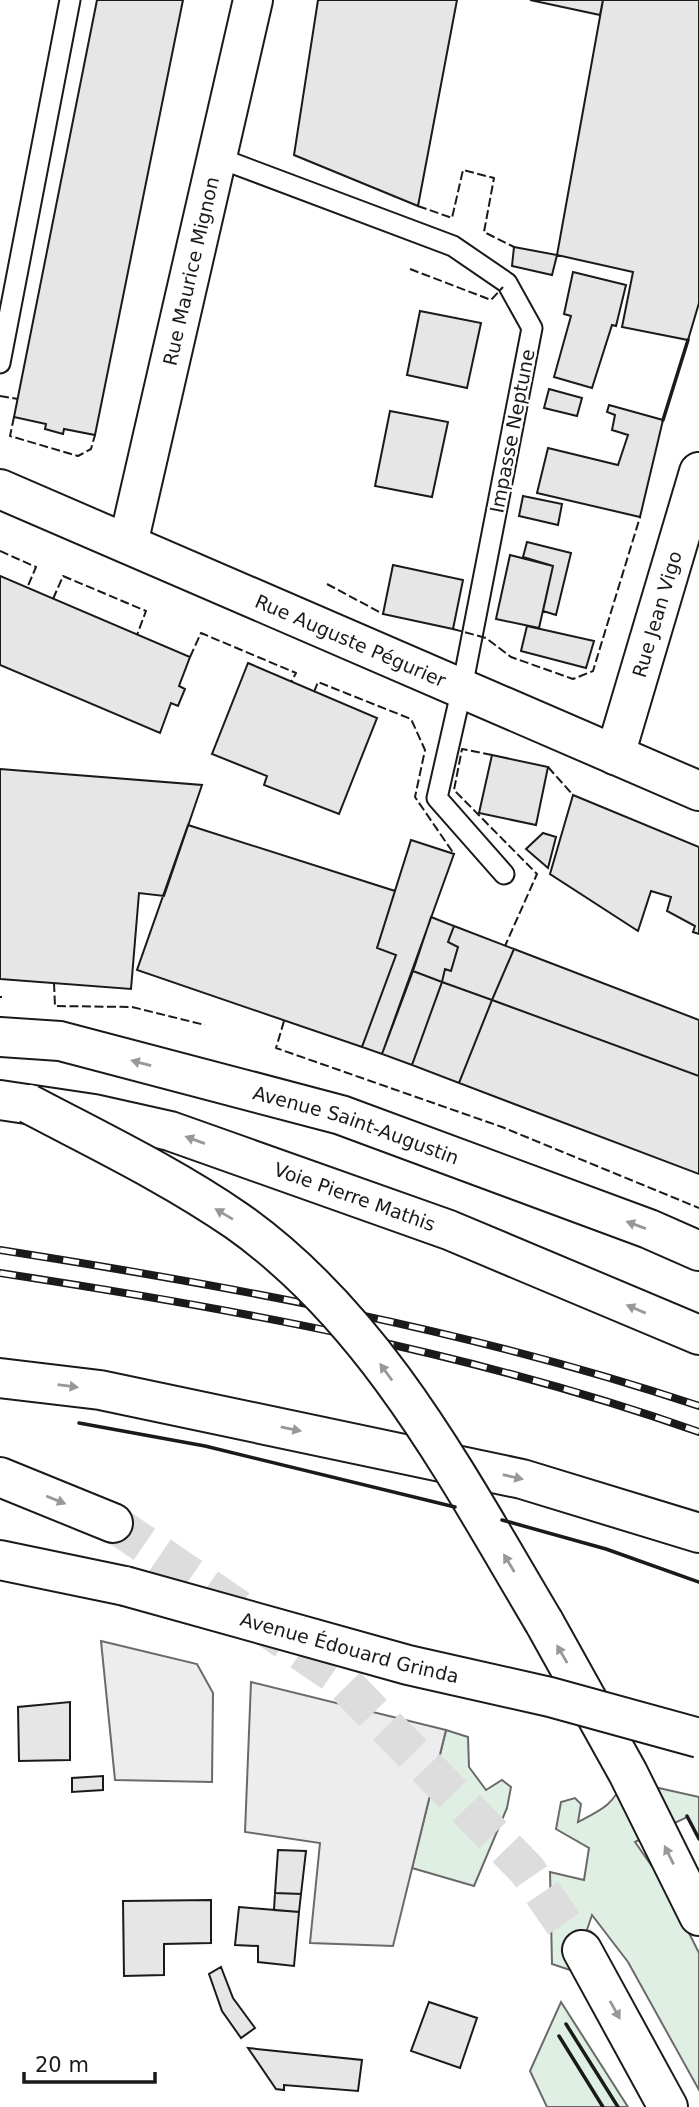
<svg xmlns="http://www.w3.org/2000/svg" width="699" height="2107" viewBox="0 0 699 2107" font-family="'DejaVu Sans',sans-serif">
<rect width="100%" height="100%" fill="#fff"/>
<!-- green -->
<path fill="#e0efe3" stroke="#6a6a6a" stroke-width="2" d="M446,1730L468,1737L469,1767L486,1790L502,1780L511,1787L507,1808L474,1886L412,1868Z
M623,1780L699,1797V1839L687,1817L635,1842L665,1885L699,1953V2090L628,1962L592,1915L573,1971L552,1964L550,1872L584,1880L589,1848L556,1829L561,1802L575,1798L581,1804L578,1822C601,1810 614,1805 623,1780Z
M561,2002L628,2107H547L530,2071Z"/>
<!-- parking -->
<path fill="#ededed" stroke="#6a6a6a" stroke-width="2" d="M101,1641L197,1664L213,1693L212,1782L115,1780Z
M251,1682L446,1730L393,1946L310,1943L320,1843L245,1832Z"/>
<!-- building -->
<path fill="#e6e6e6" stroke="#1a1a1a" stroke-width="2" d="M97,0H183L95,435L64,429L63,434L45,429L46,424L14,417Z
M318,0H457L418,206L294,155Z
M530,0H603L600,15Z
M603,0H699V303L688,340L622,327L633,272L557,255Z
M514,247L557,255L552,275L512,266Z
M573,272L626,285L616,326L612,325L592,388L554,377L571,316L564,314Z
M420,311L481,323L467,388L407,375Z
M549,389L582,398L577,416L544,408Z
M609,405L663,420L640,517L537,493L548,448L618,465L628,435L612,430L615,415L607,412Z
M390,411L448,422L432,497L375,486Z
M523,496L562,504L558,525L519,516Z
M527,542L571,553L556,615L543,611L553,566L523,557Z
M510,555L553,566L539,628L496,619Z
M393,565L463,580L453,629L383,614Z
M0,576L190,657L179,686L185,689L178,706L171,703L160,733L0,665Z
M527,626L594,641L586,668L521,651Z
M248,663L377,718L339,814L264,785L267,776L212,754Z
M492,755L548,767L536,825L479,813Z
M0,769L202,785L164,896L139,893L131,989L0,979Z
M573,795L699,847V934L693,932L695,926L667,911L671,897L651,891L638,931L550,874Z
M188,825L395,891L377,948L396,955L362,1047L137,970Z
M543,833L556,837L548,868L526,849Z
M411,840L454,854L382,1054L362,1047L396,955L377,948Z
M431,917L454,926L448,942L458,947L451,971L445,969L442,982L413,971Z
M454,926L514,949L492,1000L442,982L445,969L451,971L458,947L448,942Z
M514,949L699,1020V1076L492,1000Z
M413,971L442,982L412,1065L382,1054Z
M442,982L492,1000L459,1083L412,1065Z
M492,1000L699,1076V1174L459,1083Z
M70,1702V1760L19,1761L18,1707Z
M103,1776V1790L72,1792V1778Z
M278,1850L306,1851L301,1894L275,1893Z
M275,1893L301,1894L299,1912L274,1910Z
M211,1900V1943L164,1944V1975L124,1976L123,1901Z
M239,1907L299,1912L294,1966L258,1962V1946L235,1945Z
M221,1967L233,1998L255,2028L241,2038L222,2011L209,1974Z
M429,2002L477,2018L460,2068L411,2051Z
M248,2048L362,2060L358,2091L284,2085V2090L276,2089Z"/>
<g fill="none" stroke-linecap="round" stroke-linejoin="round">
<!-- trunk-tunnel -->
<path stroke="#ddd" stroke-width="38" stroke-dasharray="38 19" stroke-linecap="butt" d="M113,1523L337,1676L527,1870L582,1950"/>
<defs>
<path id="service" d="M219,158L453,246L507,283L532,328L462,688L437,798L504,874
M0,363L70,0"/>
<g id="minor">
<path id="s1" d="M0,489L699,791"/>
<path id="s2" d="M128,544L253,0"/>
<path id="s3" d="M615,755L699,472"/>
</g>
<g id="secondary">
<path id="s4" d="M0,1037L60,1041L341,1115L649,1229L699,1251"/>
<path d="M0,1560L125,1586"/>
</g>
<g id="trunk">
<path id="s5" d="M0,1100L94,1114L170,1131L449,1230L699,1335"/>
<path d="M0,1378L100,1390L522,1479L699,1533"/>
<path d="M0,1477L113,1523"/>
<path d="M544,1622L628,1773L699,1916"/>
<path d="M582,1950L668,2107"/>
</g>
</defs>
<!-- service casing -->
<use href="#service" stroke="#1a1a1a" stroke-width="23"/>
<!-- minor casing -->
<use href="#minor" stroke="#1a1a1a" stroke-width="42"/>
<!-- secondary casing -->
<use href="#secondary" stroke="#1a1a1a" stroke-width="42"/>
<!-- trunk casing -->
<use href="#trunk" stroke="#1a1a1a" stroke-width="42"/>
<!-- service -->
<use href="#service" stroke="#fff" stroke-width="19"/>
<!-- minor -->
<use href="#minor" stroke="#fff" stroke-width="38"/>
<!-- secondary -->
<use href="#secondary" stroke="#fff" stroke-width="38"/>
<!-- trunk -->
<use href="#trunk" stroke="#fff" stroke-width="38"/>
<defs>
<path id="rail" d="M0,1250C236,1287 471,1330 699,1406
M0,1273C235,1309 473,1352 699,1432"/>
</defs>
<!-- rail casing -->
<use href="#rail" stroke="#1a1a1a" stroke-width="8"/>
<!-- rail -->
<use href="#rail" stroke="#fff" stroke-width="5" stroke-dasharray="16" stroke-linecap="butt"/>
<defs>
<g id="secondary-bridge">
<path id="s6" d="M125,1586L408,1665L550,1697L699,1738"/>
</g>
<path id="trunk-bridge" d="M29,1104C99,1141 172,1176 237,1221C377,1320 458,1478 544,1622"/>
</defs>
<!-- secondary-bridge casing -->
<use href="#secondary-bridge" stroke="#1a1a1a" stroke-width="42" stroke-linecap="butt"/>
<!-- trunk-bridge casing -->
<use href="#trunk-bridge" stroke="#1a1a1a" stroke-width="42" stroke-linecap="butt"/>
<!-- secondary-bridge -->
<use href="#secondary-bridge" stroke="#fff" stroke-width="38"/>
<!-- trunk-bridge -->
<use href="#trunk-bridge" stroke="#fff" stroke-width="38"/>
<!-- fence -->
<path stroke="#1a1a1a" stroke-width="2" stroke-dasharray="9 3.5" stroke-linecap="butt" d="M418,206L452,218L463,170L494,178L484,232L514,247
M410,269L491,300L503,287
M0,396L18,399
M14,417L10,436L78,456L91,449L95,435
M0,551L36,567L27,588
M327,584L383,614
M53,599L63,576L146,611L137,635
M453,629L486,638L511,657L573,679L593,671L640,517
M190,657L201,633L296,673L291,682
M314,692L318,682L411,719L425,750L415,797L454,854
M492,755L462,749L454,790L537,874L505,946
M548,767L573,795
M54,983L55,1006L132,1007L205,1025
M0,997H2
M284,1021L276,1048L502,1127L699,1208"/>
<!-- wall -->
<path stroke="#1a1a1a" stroke-width="3.5" d="M663,420L688,340
M79,1423L205,1446L455,1507
M502,1520L606,1549L699,1582
M687,1816L699,1839
M566,2024L618,2107
M559,2036L603,2107"/>
</g>
<!-- one-way arrows -->
<defs><path id="oneway-solid" d="M-6-.8H1V-3.2L6.5 0L1 3.2V.8H-6Z" transform="scale(1.75)"/></defs>
<g fill="#989898">
<use href="#oneway-solid" transform="translate(141 1063) rotate(-165)"/>
<use href="#oneway-solid" transform="translate(195 1140) rotate(-160)"/>
<use href="#oneway-solid" transform="translate(224 1214) rotate(-149)"/>
<use href="#oneway-solid" transform="translate(636 1225) rotate(-160)"/>
<use href="#oneway-solid" transform="translate(636 1309) rotate(-157)"/>
<use href="#oneway-solid" transform="translate(386 1372) rotate(-126)"/>
<use href="#oneway-solid" transform="translate(68 1386) rotate(7)"/>
<use href="#oneway-solid" transform="translate(291 1429) rotate(12)"/>
<use href="#oneway-solid" transform="translate(513 1477) rotate(13)"/>
<use href="#oneway-solid" transform="translate(56 1500) rotate(22)"/>
<use href="#oneway-solid" transform="translate(509 1563) rotate(-121)"/>
<use href="#oneway-solid" transform="translate(562 1654) rotate(-120)"/>
<use href="#oneway-solid" transform="translate(669 1855) rotate(-116)"/>
<use href="#oneway-solid" transform="translate(615 2010) rotate(61)"/>
</g>
<g text-anchor="middle" stroke-width="5" stroke-linejoin="round" paint-order="stroke">
<!-- street labels -->
<g font-size="19" fill="#1a1a1a" stroke="#fff">
<text dy="7" stroke="none"><textPath href="#s2" startOffset="280">Rue Maurice Mignon</textPath></text>
<text transform="translate(512 431) rotate(-79)" y="7">Impasse Neptune</text>
<text dy="7" stroke="none"><textPath href="#s3" startOffset="147">Rue Jean Vigo</textPath></text>
<text dy="7" stroke="none"><textPath href="#s1" startOffset="382">Rue Auguste Pégurier</textPath></text>
<text dy="7" stroke="none"><textPath href="#s4" startOffset="368">Avenue Saint-Augustin</textPath></text>
<text dy="7" stroke="none"><textPath href="#s5" startOffset="369">Voie Pierre Mathis</textPath></text>
<text dy="7" stroke="none"><textPath href="#s6" startOffset="233">Avenue Édouard Grinda</textPath></text>
</g>
</g>
<!-- scale -->
<path d="M24 2072v10h131v-10" fill="none" stroke="#1a1a1a" stroke-width="3.5"/>
<text x="35" y="2072" font-size="21" fill="#1a1a1a" stroke="#ffffff" stroke-width="5" paint-order="stroke">20 m</text>
</svg>
